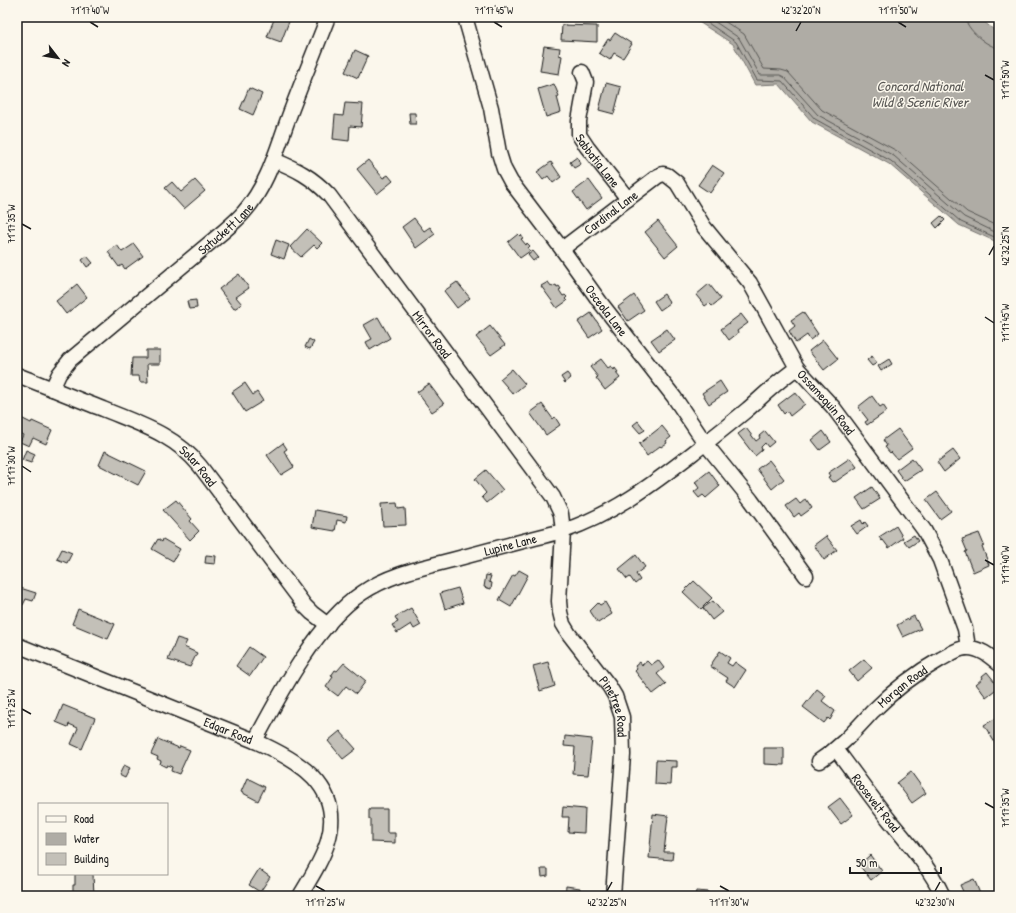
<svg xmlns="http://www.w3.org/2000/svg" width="1016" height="913" viewBox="0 0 1016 913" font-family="'Patrick Hand',sans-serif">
<rect width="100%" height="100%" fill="#fbf7ec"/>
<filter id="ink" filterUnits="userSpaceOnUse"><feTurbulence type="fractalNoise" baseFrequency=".025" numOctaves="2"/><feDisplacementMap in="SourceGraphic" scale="8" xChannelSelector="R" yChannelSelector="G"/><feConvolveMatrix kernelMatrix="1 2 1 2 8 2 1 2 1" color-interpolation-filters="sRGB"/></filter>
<g filter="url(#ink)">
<!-- water -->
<path fill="#afaca5" stroke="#74726e" d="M691,17H978L999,34V243L959,225L889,164L812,122L779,84L755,85L733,44Z"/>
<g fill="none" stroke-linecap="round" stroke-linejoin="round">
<!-- shore -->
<path stroke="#575653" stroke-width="1" d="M699,17L736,42L757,80L782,81L815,119L891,161L961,222L999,239
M708,17L739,38L760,75H780L784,77L818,115L894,156L964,217L999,234
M718,17L744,34L764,69L781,70L788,72L822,110L897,151L967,212L999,227
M965,17C966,29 987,47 999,48"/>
</g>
<!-- building -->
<path fill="#c3c0b8" stroke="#1c1c1c" d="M275,17H286L290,19L281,42L267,37Z
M562,25L597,26V42L561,40Z
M615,33L632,44L623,58L614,53L610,60L599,53L608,39L610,40Z
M544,46L560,48L559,55L562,56L559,74L540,71Z
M355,50L368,56L358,78L345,72Z
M606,83L621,87L614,114L599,110Z
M554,84L559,96L557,97L561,112L546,117L538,89Z
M249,88L262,94L253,115L240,109Z
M345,103L363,104L361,127L350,126L349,141L333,139L335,115L343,116Z
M409,113H415L416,124H410Z
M577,157L581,164L574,168L570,162Z
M368,160L383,178L388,175L393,181L377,194L357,169Z
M551,162L561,177L553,183L548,176L543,180L537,172Z
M712,165L724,173L710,193L698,185Z
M195,180L205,191L184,209L165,188L172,182L181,192Z
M589,180L602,198L586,210L573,192Z
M941,216L945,220L937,228L933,223Z
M414,218L424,231L430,227L435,234L416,248L402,227Z
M658,221L678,246L665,257L645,232Z
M307,229L322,243L317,248L314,245L301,257L290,247Z
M518,234L520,236L521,235L523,238L521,239L526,245L527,243L530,246L528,248L530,251L520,258L508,242Z
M276,240L289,245L284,259L271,254Z
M134,244L143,256L125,269L122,265L119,267L108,252L117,245L122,252Z
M533,251L538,257L533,261L528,255Z
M87,256L93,263L87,267L82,260Z
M239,274L249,288L236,297L242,304L234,309L219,289Z
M457,282L470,298L457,308L444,291Z
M548,282L552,287L556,285L557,287L559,286L561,289L559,290L563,296L565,295L567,297L565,299L567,301L557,308L541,286Z
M77,284L87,297L66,314L56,301Z
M709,284L721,299L712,306L709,303L705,306L696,295Z
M664,294L670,303L660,310L654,301Z
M634,295L644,310L628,321L618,307Z
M196,300L197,308L189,309L187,301Z
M803,312L818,334L810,340L807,335L796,343L789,331L795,326L791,320Z
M591,313L602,329L589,338L578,322Z
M741,314L748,323L737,331L738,333L729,340L721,329Z
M378,317L390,338L370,350L366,342L372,339L364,325Z
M490,326L505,345L491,355L476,337Z
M667,329L675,340L659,351L651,340Z
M309,339L314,342L310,349L305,347Z
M823,340L838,359L824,370L809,351Z
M146,350H160V364H147L148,382H140L139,376H131L132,358H146Z
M872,356L877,363L872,366L867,360Z
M601,359L608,368L611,366L614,370L615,368L618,372L616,373L620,378L605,390L596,378L598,377L590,367Z
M889,359L892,364L881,371L878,366Z
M512,369L525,384L513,394L500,379Z
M567,373L571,378L565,383L561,377Z
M720,381L727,392L709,404L702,393Z
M245,383L253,395L257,392L263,401L245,412L232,392Z
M429,384L444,404L432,412L417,392Z
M795,392L805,404L790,416L787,411L784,414L778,405Z
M872,396L880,407L883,405L887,411L867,425L865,422L868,420L858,407Z
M542,404L553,419L555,417L560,425L546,435L530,413Z
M17,416L31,423L32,421L52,430L46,444L33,438L29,446L20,442L23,435L17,432Z
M638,421L645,430L640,433L633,425Z
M662,426L671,437L666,441L667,443L661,447L660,446L647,456L639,444Z
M746,428L756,441L760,438L759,436L765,431L774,442L768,447L765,443L761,447L762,450L755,456L738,434Z
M898,429L912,448L897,459L891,452L890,453L885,447L887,446L883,440Z
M823,431L831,442L820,450L812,440Z
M283,443L287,449L284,451L294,467L281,475L267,455Z
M26,450L35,454L31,463L22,460Z
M953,450L960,459L944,472L937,462Z
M105,451L146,471L138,485L99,465Z
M850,458L857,467L835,482L834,481L832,482L828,477L830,476L828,473Z
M912,458L921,470L904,481L896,470Z
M769,460L784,479L772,489L757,469Z
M486,470L503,490L487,503L482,497L486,493L475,479Z
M709,471L720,486L706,498L703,495L699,498L694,492L699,488L695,482Z
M872,487L880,499L864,509L856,498Z
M937,492L951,511L940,519L926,500Z
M796,499L800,504L806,499L812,508L801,516L799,513L794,517L786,506Z
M176,500L192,519L190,521L199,531L190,540L163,510Z
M397,503L398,509L405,508L406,525L383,526L381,504Z
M315,510L347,516L346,522L337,520L335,531L312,527Z
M861,520L863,524L865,522L868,526L857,534L851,526Z
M896,526L903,538L889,548L883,540L882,541L879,537Z
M979,533L984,545L982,546L989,565L973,572L965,552L967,551L962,539Z
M914,535L918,541L909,547L904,541Z
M826,536L837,550L824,560L814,545Z
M158,539L162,542L163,539L180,549L173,561L152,549Z
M62,549L72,553L67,563L57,559Z
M206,555L216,556L215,564L205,563Z
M636,555L645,567L636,574L640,580L635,584L630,577L627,579L619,569Z
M519,570L528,575L511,607L499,600L513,575L515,576Z
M486,575L491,576L489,582L492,583L491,589L484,587Z
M694,581L712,598L701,609L683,592Z
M17,587L36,593L33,601L26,599L23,605L17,603Z
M458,588L463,603L445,609L440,593Z
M713,601L722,612L712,620L703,608Z
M605,602L612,614L598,623L590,611L598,603L600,605Z
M411,608L421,625L414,629L411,624L397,633L392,625L398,622L395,617Z
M78,609L115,624L108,639L72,624Z
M914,616L921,629L903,637L897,625Z
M177,638L187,641L184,647L197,653L190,667L168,660Z
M249,647L263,657L250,676L236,666Z
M720,651L730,658L727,663L732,666L735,662L746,670L735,687L726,681L728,678L710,666Z
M864,659L872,668L857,681L849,671Z
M658,660L664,668L657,674L666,684L653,694L635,671L637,669L635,666L640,662L642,665L647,661L651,665Z
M548,662L555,686L540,691L533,666Z
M344,663L366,681L356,694L346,686L338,696L326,687L333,677L331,676L335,670L337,671Z
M987,672L999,687L986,697L976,684L983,678L982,676Z
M817,689L826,696L822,701L835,711L830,720L828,718L824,723L803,707Z
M63,705L95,718L82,749L71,744L78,728L69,724L68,727L56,722Z
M998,717L999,720V745L997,746L984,725Z
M340,731L356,749L343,759L328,741Z
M565,736L592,739L588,775L573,774L575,747L564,746Z
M158,739L179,748L180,746L190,750L179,774L171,771L172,767L167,765L166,767L160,764L161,761L157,759L158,757L151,754Z
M764,748H784V765L764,764Z
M656,760L677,761V767H671L670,785L655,784Z
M124,765L130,768L125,778L119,775Z
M911,772L926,793L912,803L897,783Z
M247,778L265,787L258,801L241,792Z
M840,798L853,815L841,824L828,807Z
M563,807L585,809L584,833L568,832L569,817H562Z
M369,809H387V833H395V843L371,842V819H369Z
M653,814L668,816L664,852H673L672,860L649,858Z
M870,855L882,871L871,880L859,865Z
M259,869L270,877L260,892L249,885Z
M541,869H548V876L542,877Z
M75,874H93L94,896H73V885H75Z
M974,879L981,896H965L960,885Z
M566,886L580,888L579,896H565Z
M696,891L708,892V896H695Z"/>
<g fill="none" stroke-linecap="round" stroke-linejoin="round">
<defs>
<g id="minor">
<path id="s1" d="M465,17L491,108L499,153L504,169L511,182L562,249L600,302L674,397L705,443L751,500L806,576"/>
<path id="s2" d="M582,72L586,82L579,121V135L587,147L628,199"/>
<path id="s3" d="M274,160C296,169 312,177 329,195L553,497L561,514L563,531L559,601L560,612L563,624L569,634L609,686L615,696L622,717L623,755L613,896"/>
<path id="s4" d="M562,249L658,176L663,174L667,175L677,183L704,227L750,283L797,368L833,407L924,530L940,560L965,629L967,641L966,648"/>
<path id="s5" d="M17,375C46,386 74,398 103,409C139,424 174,434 200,466L305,606L312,613L328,625"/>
<path id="s6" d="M52,389L59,374L70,360L224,231C231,225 238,219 244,212C269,184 278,145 291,111C303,79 316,48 328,17"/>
<path id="s7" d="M17,645L255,741C298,760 344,786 328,841C322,861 310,879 300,896"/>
<path id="s8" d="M255,741C280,694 317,623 362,593C388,575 421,568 452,560C489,550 526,540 563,531C612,515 653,484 693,453C712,438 730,424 748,409C764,395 779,380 797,368"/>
<path id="s9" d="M836,749C854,773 871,797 890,821C909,844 930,868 943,896"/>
<path id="s10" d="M819,761C841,747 856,729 873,711C894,690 916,673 941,659C949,655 958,648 966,648C979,647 990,656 999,664"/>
</g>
</defs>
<!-- minor casing -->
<use href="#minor" stroke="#1c1c1c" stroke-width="17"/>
<!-- minor -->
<use href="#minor" stroke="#fbf7ec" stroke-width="14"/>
</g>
</g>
<!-- ticks -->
<path fill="none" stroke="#1c1c1c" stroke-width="1.5" d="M90,22L98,27M494,22L502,27M898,22L906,27M796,31L801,22M985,75L994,80M22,224L31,229M989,255L994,246M985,317L994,323M22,466L31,472M985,560L994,565M22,709L31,714M985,803L994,808M316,886L325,891M720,886L729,891M607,891L612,882M935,891L940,882"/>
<g text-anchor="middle" stroke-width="3" stroke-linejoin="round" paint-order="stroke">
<!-- street labels -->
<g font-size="13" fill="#1c1c1c" stroke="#fbf7ec">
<text dy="5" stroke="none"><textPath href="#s2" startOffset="96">Sabbatia Lane</textPath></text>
<text dy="5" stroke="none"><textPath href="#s4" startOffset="61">Cardinal Lane</textPath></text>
<text dy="5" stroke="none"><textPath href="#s6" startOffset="238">Satuckett Lane</textPath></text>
<text dy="5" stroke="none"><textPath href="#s1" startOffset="332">Osceola Lane</textPath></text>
<text dy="5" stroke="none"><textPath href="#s3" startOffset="239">Mirror Road</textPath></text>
<text dy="5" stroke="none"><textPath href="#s4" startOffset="409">Ossamequin Road</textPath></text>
<text dy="5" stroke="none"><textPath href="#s5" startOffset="205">Solar Road</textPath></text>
<text dy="5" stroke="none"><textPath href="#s8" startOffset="341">Lupine Lane</textPath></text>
<text dy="5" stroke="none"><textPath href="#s10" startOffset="112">Morgan Road</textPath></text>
<text dy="5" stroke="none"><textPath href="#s3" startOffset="670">Pinetree Road</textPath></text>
<text dy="5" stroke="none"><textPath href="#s7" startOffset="228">Edgar Road</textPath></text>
<text dy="5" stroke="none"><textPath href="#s9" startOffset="67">Roosevelt Road</textPath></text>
</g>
<!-- water labels -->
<g font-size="14" font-style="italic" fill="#575653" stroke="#fbf7ec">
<text x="920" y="91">Concord National<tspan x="920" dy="16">Wild &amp; Scenic River</tspan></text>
</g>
</g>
<!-- margin -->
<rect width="1016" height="913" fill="none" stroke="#fbf7ec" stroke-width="44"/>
<!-- legend -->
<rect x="38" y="803" width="130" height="72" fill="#fbf7ec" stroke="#a29f99"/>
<rect x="46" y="816" width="20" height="6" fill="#fbf7ec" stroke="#a29f99"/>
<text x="74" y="823" font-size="12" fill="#1c1c1c">Road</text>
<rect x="46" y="833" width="20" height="12" fill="#afaca5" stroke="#a29f99"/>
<text x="74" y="843" font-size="12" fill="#1c1c1c">Water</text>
<rect x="46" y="853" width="20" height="12" fill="#c3c0b8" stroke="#a29f99"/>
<text x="74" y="863" font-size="12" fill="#1c1c1c">Building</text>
<!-- north arrow -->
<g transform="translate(58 58) rotate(121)" stroke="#fbf7ec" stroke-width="3" paint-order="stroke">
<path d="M0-3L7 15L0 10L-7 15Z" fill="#1c1c1c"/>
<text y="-6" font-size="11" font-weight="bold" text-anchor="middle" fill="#1c1c1c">N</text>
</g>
<!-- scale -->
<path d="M850 867v6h91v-6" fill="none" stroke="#1c1c1c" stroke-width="2"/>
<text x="856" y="867" font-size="12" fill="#1c1c1c" stroke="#fbf7ec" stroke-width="3" paint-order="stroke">50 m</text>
<rect x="22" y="22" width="972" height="869" fill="none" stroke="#1c1c1c" stroke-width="1.5"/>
<g font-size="10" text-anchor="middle" fill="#1c1c1c">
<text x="90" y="14">71°17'40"W</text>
<text x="494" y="14">71°17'45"W</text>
<text x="801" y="14">42°32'20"N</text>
<text x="898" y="14">71°17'50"W</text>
<text transform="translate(1005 80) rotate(-90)" y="4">71°17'50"W</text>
<text transform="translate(11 224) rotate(-90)" y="4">71°17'35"W</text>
<text transform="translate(1005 246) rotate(-90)" y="4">42°32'25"N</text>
<text transform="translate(1005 323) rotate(-90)" y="4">71°17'45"W</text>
<text transform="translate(11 466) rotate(-90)" y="4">71°17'30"W</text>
<text transform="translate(1005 565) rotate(-90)" y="4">71°17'40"W</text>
<text transform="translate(11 709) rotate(-90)" y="4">71°17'25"W</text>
<text transform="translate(1005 808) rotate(-90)" y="4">71°17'35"W</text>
<text x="325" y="906">71°17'25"W</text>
<text x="607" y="906">42°32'25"N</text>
<text x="729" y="906">71°17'30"W</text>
<text x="935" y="906">42°32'30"N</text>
</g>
</svg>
